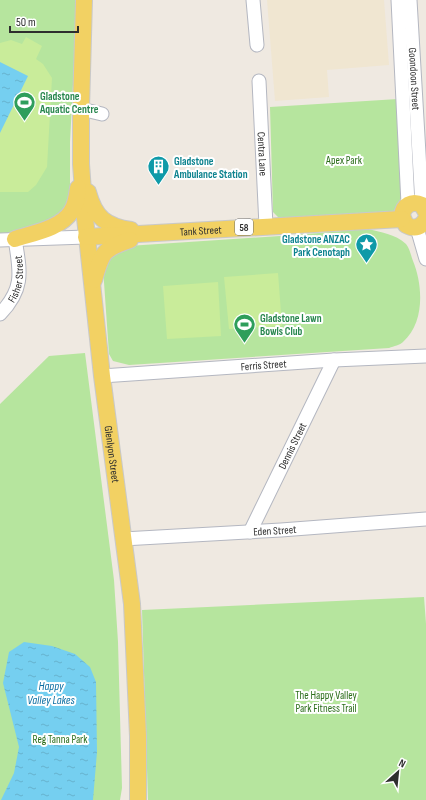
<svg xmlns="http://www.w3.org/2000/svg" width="426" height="800" viewBox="0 0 426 800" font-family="'Sofia Sans Condensed',sans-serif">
<defs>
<pattern id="water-ripples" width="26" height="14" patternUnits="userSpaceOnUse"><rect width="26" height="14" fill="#75cff0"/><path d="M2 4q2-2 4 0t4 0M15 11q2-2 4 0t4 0" fill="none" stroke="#66b2ce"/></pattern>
</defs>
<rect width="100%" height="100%" fill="#efe9e1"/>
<!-- education -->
<path fill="#f0e6d1" d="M267,0H384L389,65L327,70L329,97L275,101Z"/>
<!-- park -->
<path fill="#b6e59e" d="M0,0H75L76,27L70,142V203L63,215L21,232L0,233Z
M398,99L402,196L400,203L392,213L279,218L273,212L270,107Z
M367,229C381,232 395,234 406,244C410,249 411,256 413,261C423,285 425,323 403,342C400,345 394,346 389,348L129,365L113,361L109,354L103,268L107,258L128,246L295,235Z
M85,353L114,580L118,642L122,788L120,800H0V404L49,356Z
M424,597L426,624V800H148L142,610Z"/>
<!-- pitch -->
<path fill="#c9ec9a" d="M26,37L42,46L36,59L43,64L52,78L47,167L36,185L28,192H0V43L11,40L22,44Z
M278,273L282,326L229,329L224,277Z
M218,282L221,336L167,339L163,286Z"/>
<!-- water -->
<path fill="url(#water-ripples)" d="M0,62L28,76L0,133Z
M24,642L52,646L75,654L90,667L96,682L97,752L93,800H1L14,773L19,747L3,683L9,652Z"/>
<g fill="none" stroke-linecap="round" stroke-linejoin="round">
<defs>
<g id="minor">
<path d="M253,0L257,45"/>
<path d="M398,0L408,204"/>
<path id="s1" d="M410,0L422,205"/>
<path id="s2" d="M259,81L266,226"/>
<path d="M81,109L102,114"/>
<path d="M417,228L426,259"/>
<path d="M0,240L86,237"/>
<path id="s3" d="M0,314C25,288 20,271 15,239"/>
<path id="s4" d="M102,376L334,360L426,356"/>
<path id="s5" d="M250,532L334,360"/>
<path id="s6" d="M123,539L281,530L426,519"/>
</g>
<g id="major">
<path id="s7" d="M84,0L81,109V164L85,218L102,376L132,604L138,736V800"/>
<path d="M88,192C95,218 106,226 131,230"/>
<path d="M426,212L422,205C412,200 403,205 402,216L406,225C415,230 422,227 426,219"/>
<path id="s8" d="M86,237L402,219"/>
<path d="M15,239C33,233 60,229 71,212C76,205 77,196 78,188"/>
<path d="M94,280C102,252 103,249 130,240"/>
</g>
</defs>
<!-- minor casing -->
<use href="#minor" stroke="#b4b7c1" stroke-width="15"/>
<!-- major casing -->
<use href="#major" stroke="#c9c9c9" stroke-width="18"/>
<!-- minor -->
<use href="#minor" stroke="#fff" stroke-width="13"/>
<!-- major -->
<use href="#major" stroke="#f2d163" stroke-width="16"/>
</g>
<!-- icons -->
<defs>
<symbol id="stadium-pin" viewBox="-11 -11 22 30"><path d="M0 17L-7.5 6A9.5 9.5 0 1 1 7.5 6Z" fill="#2e9e5b" stroke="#fff"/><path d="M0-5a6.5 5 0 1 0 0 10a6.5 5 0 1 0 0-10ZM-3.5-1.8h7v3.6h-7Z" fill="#fff"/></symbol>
<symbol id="building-pin" viewBox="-11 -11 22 30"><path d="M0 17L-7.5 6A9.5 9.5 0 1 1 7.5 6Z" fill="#0f9aa8" stroke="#fff"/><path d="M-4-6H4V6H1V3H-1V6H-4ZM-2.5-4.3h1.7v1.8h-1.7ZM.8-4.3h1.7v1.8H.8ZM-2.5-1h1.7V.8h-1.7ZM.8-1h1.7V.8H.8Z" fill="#fff"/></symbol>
<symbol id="sight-pin" viewBox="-11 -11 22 30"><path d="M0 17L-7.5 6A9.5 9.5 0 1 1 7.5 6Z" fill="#0f9aa8" stroke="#fff"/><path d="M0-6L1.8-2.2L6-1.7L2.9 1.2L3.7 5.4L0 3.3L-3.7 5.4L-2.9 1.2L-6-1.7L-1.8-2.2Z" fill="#fff"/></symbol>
</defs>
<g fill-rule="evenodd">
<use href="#stadium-pin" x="12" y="90" width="25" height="34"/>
<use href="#building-pin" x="146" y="154" width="25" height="34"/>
<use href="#sight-pin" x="354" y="232" width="25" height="34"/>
<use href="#stadium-pin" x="232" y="312" width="25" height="34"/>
</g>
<g text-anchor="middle" stroke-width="4" stroke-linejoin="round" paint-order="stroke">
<!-- shield labels -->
<rect fill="#fff" stroke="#6d6d6d" stroke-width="1" x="235" y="219" width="18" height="16" rx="3"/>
<g font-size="10" font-weight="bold" fill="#2e2e2e">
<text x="244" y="231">58</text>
</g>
<!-- street labels -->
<g font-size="11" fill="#2e2e2e" stroke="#fff">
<text dy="4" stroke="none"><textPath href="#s1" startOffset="79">Goondoon Street</textPath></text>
<text dy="4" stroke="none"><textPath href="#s2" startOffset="73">Centra Lane</textPath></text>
<text dy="4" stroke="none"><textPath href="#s8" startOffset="115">Tank Street</textPath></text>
<text dy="4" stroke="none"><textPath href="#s3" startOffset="40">Fisher Street</textPath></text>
<text dy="4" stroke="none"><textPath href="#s4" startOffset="162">Ferris Street</textPath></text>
<text dy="4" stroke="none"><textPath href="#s5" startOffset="96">Dennis Street</textPath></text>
<text dy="4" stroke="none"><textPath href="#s7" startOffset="456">Glenlyon Street</textPath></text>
<text dy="4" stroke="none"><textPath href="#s6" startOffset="152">Eden Street</textPath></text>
</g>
<!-- leisure labels -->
<g font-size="11" font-weight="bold" fill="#27864d" stroke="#fff" text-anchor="start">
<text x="40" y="100">Gladstone<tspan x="40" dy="13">Aquatic Centre</tspan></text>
<text x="260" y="322">Gladstone Lawn<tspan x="260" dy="13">Bowls Club</tspan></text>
</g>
<!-- park labels -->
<g font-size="11" fill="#2c6e1b" stroke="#fff">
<text x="344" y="164">Apex Park</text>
<text x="326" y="699">The Happy Valley<tspan x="326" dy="13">Park Fitness Trail</tspan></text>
<text x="60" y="743">Reg Tanna Park</text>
</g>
<!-- culture labels -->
<g font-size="11" font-weight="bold" fill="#0d838f" stroke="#fff" text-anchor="start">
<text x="174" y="165">Gladstone<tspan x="174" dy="13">Ambulance Station</tspan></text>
<text x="350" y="243" text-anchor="end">Gladstone ANZAC<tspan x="350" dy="13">Park Cenotaph</tspan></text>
</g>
<!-- water labels -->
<g font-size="12" font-style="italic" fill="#0d6fa3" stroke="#fff">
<text x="51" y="690">Happy<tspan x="51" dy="14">Valley Lakes</tspan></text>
</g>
</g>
<!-- north arrow -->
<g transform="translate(398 772) rotate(27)" stroke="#ffffff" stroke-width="3" paint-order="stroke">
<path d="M0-3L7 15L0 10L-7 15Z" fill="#2e2e2e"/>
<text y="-6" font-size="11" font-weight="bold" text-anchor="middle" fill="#2e2e2e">N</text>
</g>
<!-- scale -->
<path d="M10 26v6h68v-6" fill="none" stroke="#2e2e2e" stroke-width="2"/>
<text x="16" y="26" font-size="12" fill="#2e2e2e" stroke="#ffffff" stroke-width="3" paint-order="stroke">50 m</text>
</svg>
